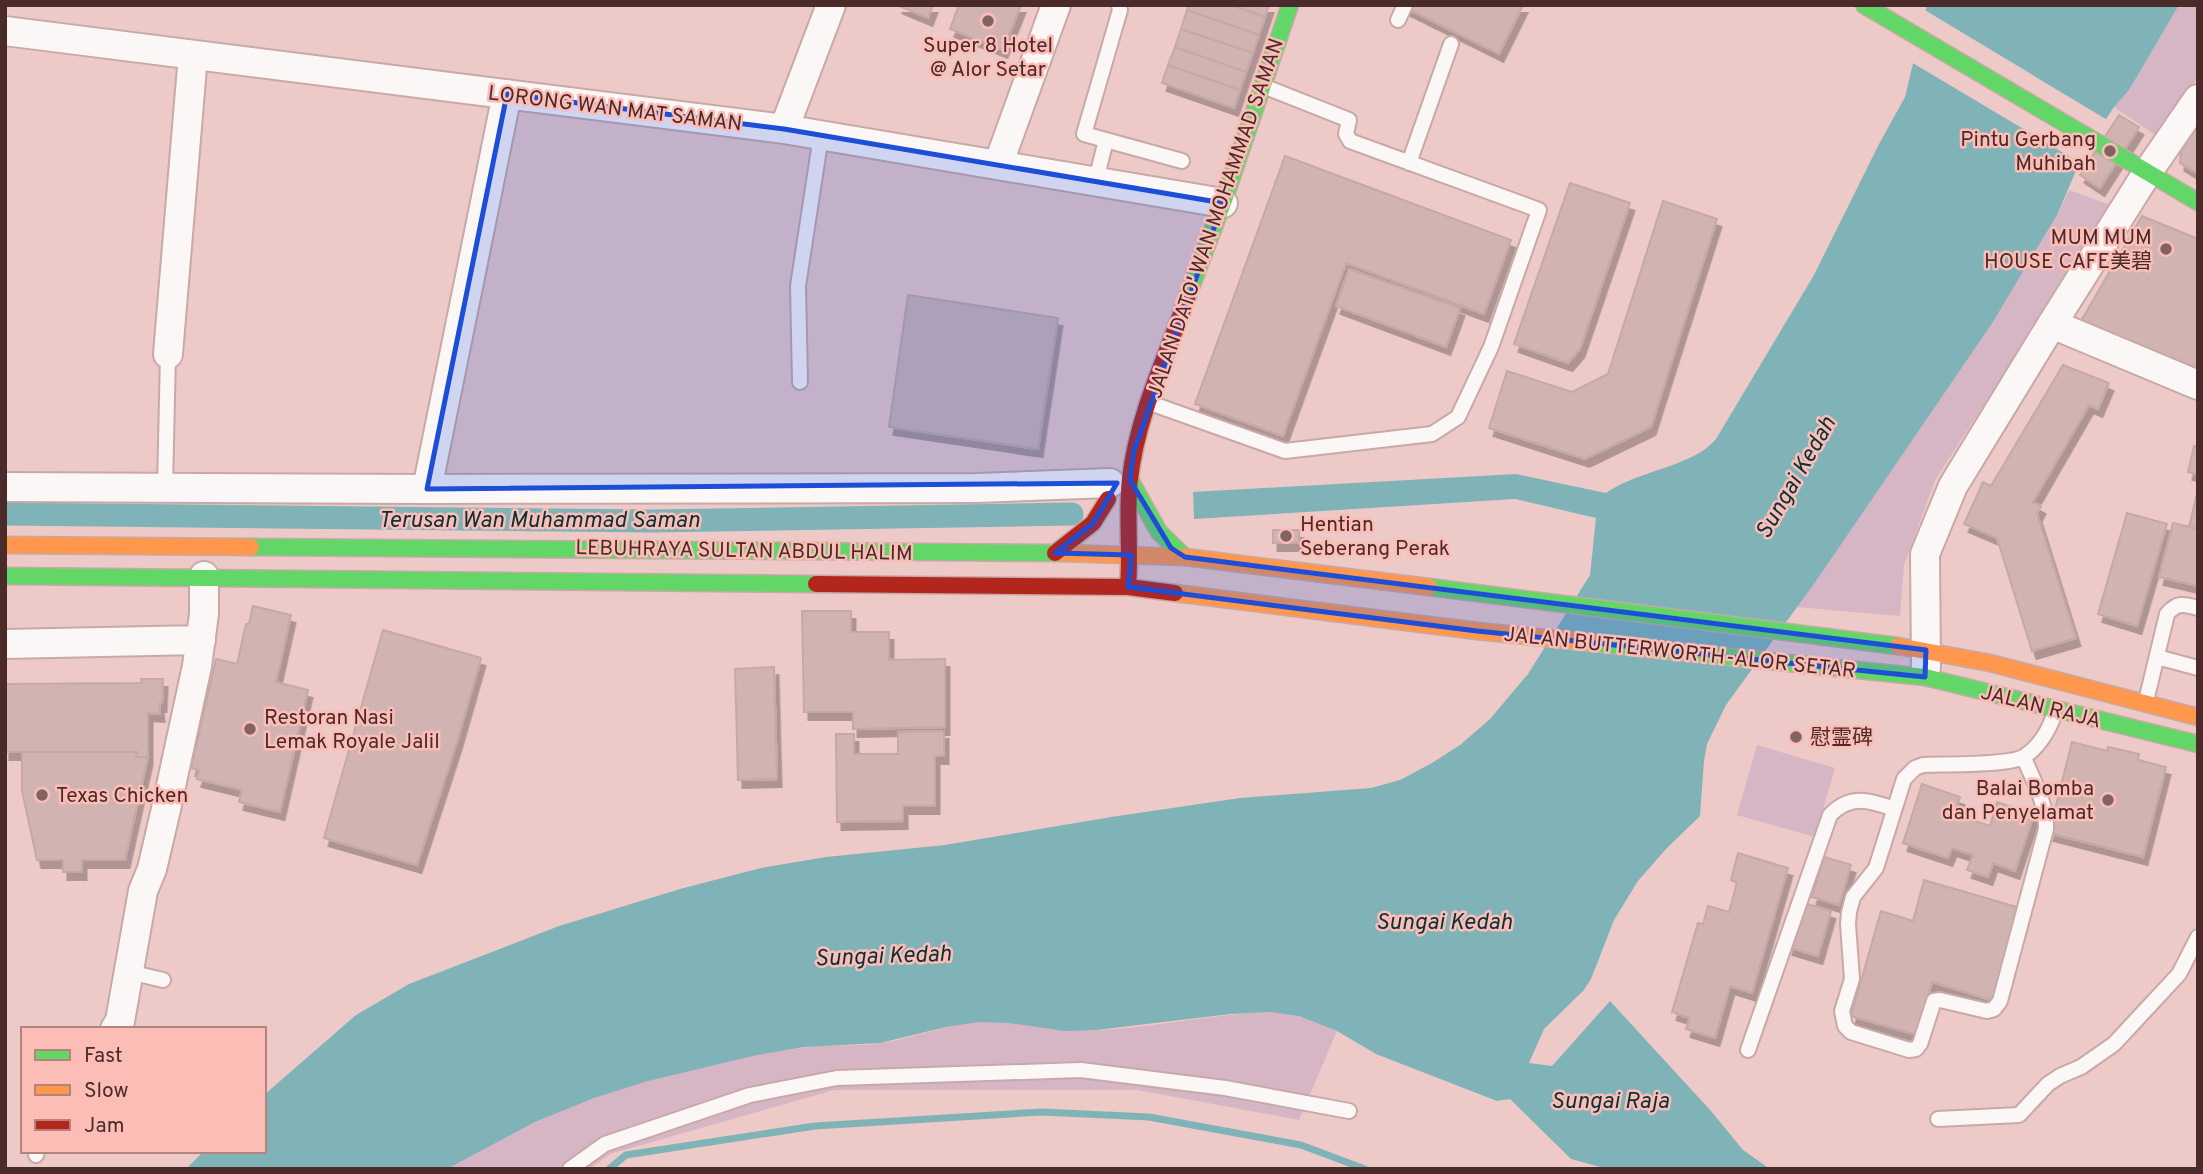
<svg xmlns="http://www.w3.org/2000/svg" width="2203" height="1174" viewBox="0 0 2203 1174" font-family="Overpass,'Noto Sans SC',sans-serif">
<defs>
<filter id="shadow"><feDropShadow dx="4.5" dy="8" stdDeviation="0" flood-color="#0004"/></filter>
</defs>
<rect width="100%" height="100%" fill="#edcac7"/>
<!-- green -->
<path fill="#d6b6c5" d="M2179,5H2198V77L2158,137L2114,107L2129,90Z
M2069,190L2113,206L1935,480L1904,565L1900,616L1797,607L1993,322L2057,215Z
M1757,745L1835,768L1815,837L1737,815Z
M1270,1012L1299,1016L1337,1031L1299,1120L1138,1090H834L610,1154L590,1169H447C476,1153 506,1135 536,1122C619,1084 711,1060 801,1048C827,1044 855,1047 881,1043C914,1038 945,1024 979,1022C1018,1020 1056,1032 1095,1030C1154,1028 1211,1014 1270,1012Z"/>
<!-- water -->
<path fill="#80b3b8" d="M1927,5H2179L2129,90L2114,107L2084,152L2057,215L1993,322L1816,581L1726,705L1707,744L1704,761L1700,816L1666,849L1638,881L1614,920L1591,979L1584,990L1544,1029L1529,1063L1552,1066L1610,1001L1711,1111L1743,1150L1770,1169L1600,1167L1571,1159L1510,1099L1497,1101L1376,1054L1337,1031L1299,1016L1270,1012L1231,1014L1096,1030L1065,1031L1008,1023L979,1022L946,1027L880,1043L804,1047L757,1055L648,1081L594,1098L535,1122L447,1169H186L204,1151H264V1095L356,1015L409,984L559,926L680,889L761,868L826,857L945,845L1111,817L1240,798L1371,788L1400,780L1432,763L1460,745L1490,719L1528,674L1590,575L1596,518L1515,499L1194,519L1193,492L1516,474L1606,493C1638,470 1693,467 1716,439L1814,275L1878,146L1905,97Z"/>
<!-- pier -->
<path fill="#edcac7" d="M1923,9L2109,121L2082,164L1911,62Z"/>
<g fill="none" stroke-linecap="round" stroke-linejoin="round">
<!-- stream -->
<path stroke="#80b3b8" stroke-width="7" d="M609,1169L626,1155L815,1126L1042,1112L1149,1117L1301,1145L1365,1169"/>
<!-- canal -->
<path stroke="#80b3b8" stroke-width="23" d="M5,514L654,521L1072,514"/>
</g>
<!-- building -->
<path fill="#d1b4b2" stroke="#c6a8a6" stroke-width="2" filter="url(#shadow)" d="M897,5H933L928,18Z
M959,5H1021L1003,50L950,29Z
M1189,5H1231L1265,17L1259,35L1187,10Z
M1231,5H1269L1265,17Z
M1407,5H1523L1499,54L1406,8Z
M1187,10L1259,35L1253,53L1181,29Z
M1181,29L1253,53L1246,72L1175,47Z
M1175,47L1246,72L1240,90L1168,65Z
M1168,65L1240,90L1234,108L1162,83Z
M2119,115L2139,127L2100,188L2080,175Z
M2198,122V174L2180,163L2181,149Z
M1285,156L1511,240L1484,314L1346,263L1283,436L1195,404Z
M1570,183L1630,203L1580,349L1568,363L1514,344Z
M1663,201L1717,219L1651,427L1585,459L1489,428L1507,371L1572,392L1608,374Z
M2142,216L2198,239V369L2081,321Z
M1349,269L1460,308L1446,347L1336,306Z
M908,295L1058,318L1038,449L889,427Z
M2063,365L2109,383L2098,409L2089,405L2033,502L2041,506L2037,514L2076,638L2032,651L1997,538L1964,524L1983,482L1991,486Z
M2194,446L2198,447V474L2188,472Z
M2198,489V529L2189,527Z
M2127,513L2167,524L2137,626L2098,614Z
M2173,523L2198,529V586L2159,577Z
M1273,530H1299V543H1273Z
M253,606L291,615L276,682L308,690L280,812L239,802L242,790L197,779L199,770L191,768L216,659L237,664L246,624H249Z
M802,611H851V632H889V660L945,659V727L853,729V712H804Z
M383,630L481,658L457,742L417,865L324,838Z
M774,667L777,779L738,780L735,669Z
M141,679H163L162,704H159L160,714L148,713V757H136L137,752H5V684L142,683Z
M944,731V756H935V806H903V821L837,822L836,734H854V754H898V732Z
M2072,742L2107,751L2108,747L2139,754L2138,760L2166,767L2143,857L2049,833Z
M22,752H137L136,757H148L125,860H82V872H63V860H37L22,791Z
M1922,784L1960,797L1954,814L1990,826L1997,802L2034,814L2015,871L1993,863L1988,877L1967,870L1973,855L1952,848L1948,858L1903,843Z
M1738,853L1788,868L1752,993L1730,986L1715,1038L1686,1029L1690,1018L1672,1012L1698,923L1703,924L1708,906L1729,912L1737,883L1731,880Z
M1824,857L1851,865L1839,905L1812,897Z
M1924,880L2020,908L1994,1001L1932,982L1917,1035L1851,1016L1881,911L1913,921Z
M1800,902L1831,911L1818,956L1788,947Z"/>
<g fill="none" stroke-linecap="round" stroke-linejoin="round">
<defs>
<path id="lane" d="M1119,5L1120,10L1084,134L1182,161
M1398,20L1405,5
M1409,163L1451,44
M1096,180L1106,140
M800,382L798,286L821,136
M1150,403L1285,451L1432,434L1458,417L1491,347L1539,210L1350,141L1346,134L1349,120L1263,86
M165,487L168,354
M2157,657L2198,668
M2146,701L2167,614C2177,602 2184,604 2198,608
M2024,758C2033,780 2047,804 2046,829L2000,1001L1994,1009L1987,1011L1940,1000L1934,1001L1920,1044L1916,1049L1909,1050L1851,1032L1845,1026L1842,1011L1852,979L1848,924L1849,912L1853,897L1876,868L1904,779L1915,768L1923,765C1943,764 2011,766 2025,756C2040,746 2050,728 2055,712
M129,972L163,980
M1748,1050L1830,815C1850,794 1870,800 1894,809
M1938,1119L2019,1115L2048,1084L2060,1076L2081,1067L2114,1044L2179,974L2198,937
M36,1155L37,1151
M570,1169L605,1144L750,1095L837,1078L1081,1070L1225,1088L1349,1111"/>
<path id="street" d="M5,31L784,129L1223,203
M784,129L831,5
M998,165L1056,5
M2052,324L2198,385
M168,354L193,55
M5,487L427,489L976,488L1110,483
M427,489L507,94
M5,644L201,640
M1926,667L1925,554L1953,486L2052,324L2147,173L2198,99
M115,1029L120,1021L143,891L152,869L166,809L197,666L204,614V576"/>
<path id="fast" d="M1864,5L2198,202
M1187,298L1223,203L1290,5
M1130,480L1159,532L1185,557
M251,547L1061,553
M5,576L816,584
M1429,587L1898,646
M1593,643L1925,677L2198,744"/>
<path id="slow" d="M5,545L251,547
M1061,553L1185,557L1429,587
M1175,593L1477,631L1593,643
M1898,646L1990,663L2198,717"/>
<path id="jam" d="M1055,553L1093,523L1108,499
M816,584L1128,587L1175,593
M1128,587C1131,551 1126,514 1130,479C1137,416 1166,357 1187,298"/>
</defs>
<!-- lane casing -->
<use href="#lane" stroke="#c7a9a6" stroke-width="18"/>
<!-- street casing -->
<use href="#street" stroke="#c7a9a6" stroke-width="32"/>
<!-- fast casing -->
<use href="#fast" stroke="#c7a9a6" stroke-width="19"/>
<!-- slow casing -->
<use href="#slow" stroke="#c7a9a6" stroke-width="19"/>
<!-- jam casing -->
<use href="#jam" stroke="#c7a9a6" stroke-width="19"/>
<!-- lane -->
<use href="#lane" stroke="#fcf7f7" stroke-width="14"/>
<!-- street -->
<use href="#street" stroke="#fcf7f7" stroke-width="28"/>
<!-- fast -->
<use href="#fast" stroke="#63d668" stroke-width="16"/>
<!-- slow -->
<use href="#slow" stroke="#ff974d" stroke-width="16"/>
<!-- jam -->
<use href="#jam" stroke="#b3261e" stroke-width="16"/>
</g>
<!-- marked area -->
<path fill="#1d4ed8" fill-opacity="0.2" stroke="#1d4ed8" stroke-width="5" stroke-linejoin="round" d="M507,94L784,129L1223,203L1134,451L1130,480L1171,548L1185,557L1926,650L1925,677L1477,631L1128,587L1131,555L1055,553L1093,523L1117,483L427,489Z"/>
<!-- markers -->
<g fill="#836360" stroke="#fdbdb7" stroke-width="2.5">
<circle cx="988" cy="21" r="7"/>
<circle cx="2110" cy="151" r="7"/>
<circle cx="2166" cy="249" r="7"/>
<circle cx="1286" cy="536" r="7"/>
<circle cx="250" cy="729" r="7"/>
<circle cx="1796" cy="737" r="7"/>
<circle cx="42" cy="795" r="7"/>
<circle cx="2108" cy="800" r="7"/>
</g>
<g text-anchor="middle" stroke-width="5" stroke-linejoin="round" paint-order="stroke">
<!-- poi labels -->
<g font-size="21" fill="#4a2b29" stroke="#fdbdb7" text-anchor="start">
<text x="988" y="52" text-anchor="middle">Super 8 Hotel<tspan x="988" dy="24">@ Alor Setar</tspan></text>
<text x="2096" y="146" text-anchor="end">Pintu Gerbang<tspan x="2096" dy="24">Muhibah</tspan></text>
<text x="2152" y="244" text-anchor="end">MUM MUM<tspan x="2152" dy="24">HOUSE CAFE美碧</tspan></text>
<text x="1300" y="531">Hentian<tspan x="1300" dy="24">Seberang Perak</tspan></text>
<text x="264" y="724">Restoran Nasi<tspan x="264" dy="24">Lemak Royale Jalil</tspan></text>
<text x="1810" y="744">慰霊碑</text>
<text x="2094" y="795" text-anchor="end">Balai Bomba<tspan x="2094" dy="24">dan Penyelamat</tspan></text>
<text x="56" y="802">Texas Chicken</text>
</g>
<!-- street labels -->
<g font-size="21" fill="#4a2b29" stroke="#fdbdb7">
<text transform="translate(615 108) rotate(7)" y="7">LORONG WAN MAT SAMAN</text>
<text transform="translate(1215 218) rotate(-71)" y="7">JALAN DATO' WAN MOHAMMAD SAMAN</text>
<text transform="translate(744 550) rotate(1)" y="7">LEBUHRAYA SULTAN ABDUL HALIM</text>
<text transform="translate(1680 652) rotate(6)" y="7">JALAN BUTTERWORTH-ALOR SETAR</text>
<text transform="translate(2041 706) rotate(14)" y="7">JALAN RAJA</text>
</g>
<!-- water labels -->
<g font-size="23" font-style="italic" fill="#073337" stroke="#fdbdb7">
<text transform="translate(1795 477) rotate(-60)" y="8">Sungai Kedah</text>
<text x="539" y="527">Terusan Wan Muhammad Saman</text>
<text x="1444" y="929">Sungai Kedah</text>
<text transform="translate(883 955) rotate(-2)" y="8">Sungai Kedah</text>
<text x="1610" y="1108">Sungai Raja</text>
</g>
</g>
<!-- border -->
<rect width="2203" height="1174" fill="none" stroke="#4a2b29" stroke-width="14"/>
<!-- legend -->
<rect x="21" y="1027" width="245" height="126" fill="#fdbdb7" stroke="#b5837e" stroke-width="2"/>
<rect x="35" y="1050" width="35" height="10" fill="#63d668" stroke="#b5837e" stroke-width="2"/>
<text x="84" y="1062" font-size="21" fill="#4a2b29">Fast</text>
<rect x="35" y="1085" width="35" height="10" fill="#ff974d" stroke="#b5837e" stroke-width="2"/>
<text x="84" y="1097" font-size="21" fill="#4a2b29">Slow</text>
<rect x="35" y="1120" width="35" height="10" fill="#b3261e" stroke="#b5837e" stroke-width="2"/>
<text x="84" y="1132" font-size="21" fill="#4a2b29">Jam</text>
</svg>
